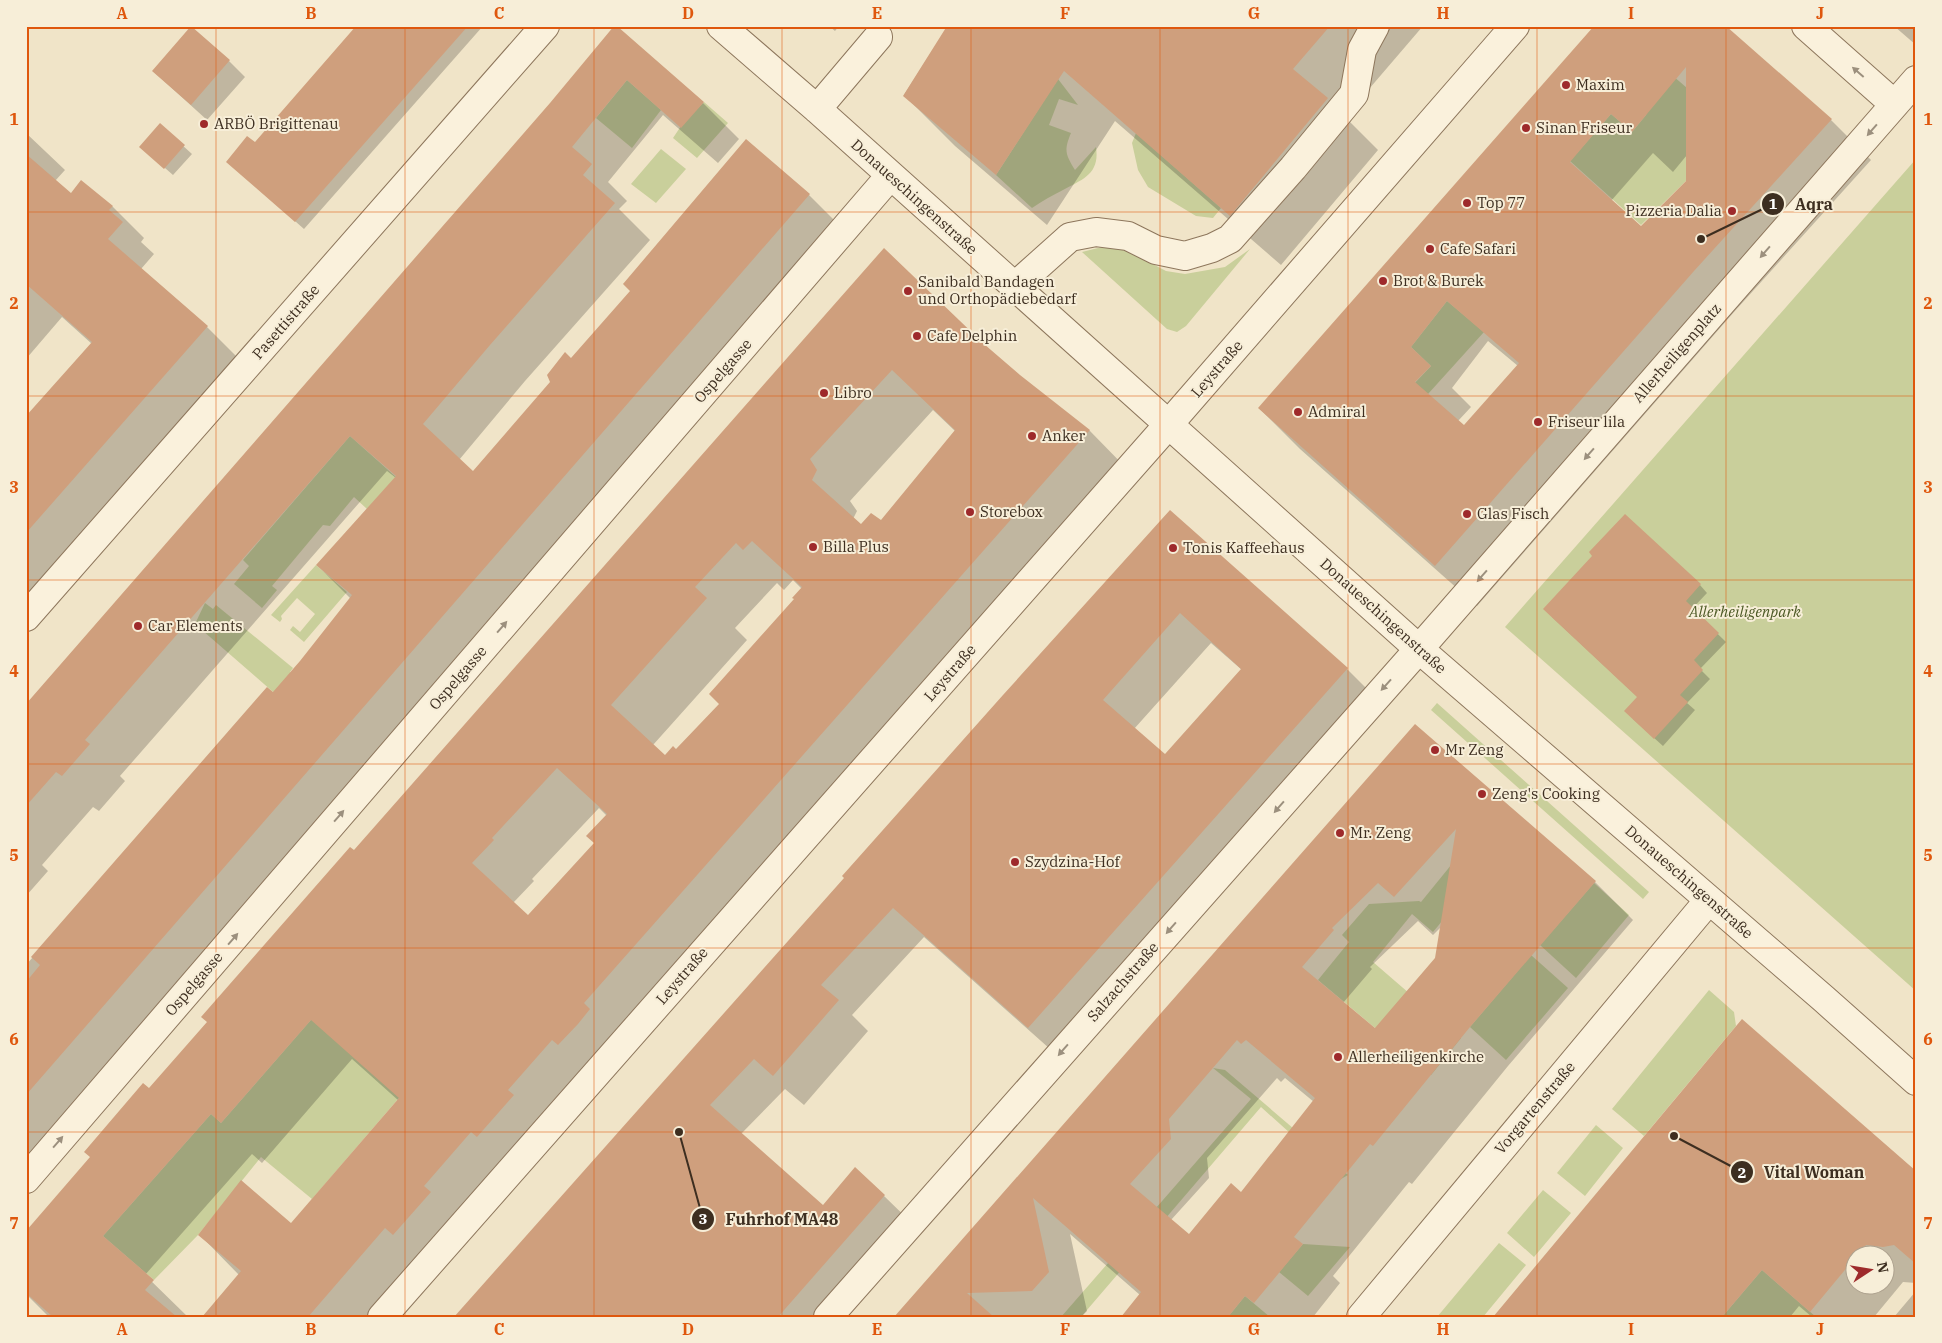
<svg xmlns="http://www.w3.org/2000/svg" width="1942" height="1343" viewBox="0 0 1942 1343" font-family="'IBM Plex Serif',serif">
<rect width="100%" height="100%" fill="#f0e4c8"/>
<!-- green -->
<path fill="#c9cf9b" d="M1657,62L1725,121L1686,155V168L1692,175L1641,225L1570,161L1611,114L1632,132L1646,115Z
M1058,79L1078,105L1059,99L1049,125L1071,133C1064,150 1065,154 1075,170L1096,147C1100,174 1083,179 1063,190C1053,195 1042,201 1032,208L996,175Z
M627,80L661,110L632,148L596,118Z
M704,102L728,123L697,158L673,138L683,123Z
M1136,133L1221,208L1213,218L1196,216L1148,187L1138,170L1132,143Z
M661,149L686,169L656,203L631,184Z
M1916,159V991L1505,627Z
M1110,245L1126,250L1166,271L1185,274L1225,267L1250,249L1186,326L1177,332L1167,329L1082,252Z
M1447,301L1484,332L1428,394L1411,387L1431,366L1411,347Z
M350,436L396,477L367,509L354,497L330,526L323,525L272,586L277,590L262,608L234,584L249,566L243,560Z
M316,565L347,592L304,642L290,630L293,626L300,632L315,614L297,598L281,616L282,619L280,622L271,615Z
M205,603L213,609L216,605L293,668L290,672L296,678L280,698L195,624Z
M1437,703L1649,892L1643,899L1431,710Z
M1456,859L1443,920L1433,932L1412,914L1373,962L1461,1038L1431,1075L1318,980L1349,942L1342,935L1369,904L1419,901L1421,902Z
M1594,883L1629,915L1576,978L1540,945Z
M1531,955L1568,988L1506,1060L1470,1027Z
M1709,990L1734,1012L1736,1026L1644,1136L1612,1109Z
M317,1013L405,1091L312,1199L261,1157L198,1235L154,1280L103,1236L211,1114L221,1123Z
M1213,1068L1225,1070L1348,1175L1341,1179L1261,1107L1081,1317H1061L1251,1099Z
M1596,1125L1623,1148L1585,1196L1557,1173Z
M1543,1190L1571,1213L1534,1257L1507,1233Z
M1499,1243L1526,1265L1483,1317H1437Z
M1303,1244L1350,1247L1308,1296L1279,1272Z
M1762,1270L1816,1317H1722Z
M1245,1296L1270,1317H1228Z"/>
<!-- shadow -->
<path fill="#0003" fill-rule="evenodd" d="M358,26H483L304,229L236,169L255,143Z
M829,26H839L835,31Z
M948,26H1423L1345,117L1378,150L1281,265L1115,121L1047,225L955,146L904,95Z
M1596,26L1831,120L1871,160L1734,312L1477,606L1300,449L1259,408ZM1653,153L1673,172L1687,155V182L1641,227L1611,201ZM1488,341L1518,366L1464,426L1458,421L1471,407L1452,388Z
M1894,26H1916V45Z
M615,27L703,103L739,139L718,163L663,115L608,182L627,201L619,209L650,240L525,381L459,460L473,473L631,291L746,141L809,195L845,231L26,1172V965L267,688L273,694L301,662L351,599L317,565L396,478L387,471L120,776L125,781L99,811L93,807L42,865L48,871L26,896V705L551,104Z
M229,61L245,77L207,120L153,71Z
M160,125L192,154L173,175L149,154Z
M26,133L65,170L55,181L71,195L82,182L113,207L144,238L141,242L154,254L141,269L207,327L239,359L26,601V411L29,414L92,344L62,317L26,359Z
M884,250L983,345L1019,376L1090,431L1130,472L384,1317H203L239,1275L200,1235L291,1224L399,1101L352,1059L262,1163L252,1154L145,1275L188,1317H49L26,1294V1233L354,852ZM933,410L955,431L881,522L861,526L853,519L857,511L850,501ZM793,580L802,589L720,704L676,751L665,757L653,745L747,640L735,628L777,583L784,590ZM599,808L607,816L595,843L528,917L513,903L534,881L532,879Z
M1170,511L1347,669L1377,699L1059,1057L924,937L852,1015L868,1031L804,1105L785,1089L741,1134L823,1207L884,1196L915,1226L835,1317H456ZM1211,643L1242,670L1165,756L1134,729Z
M1700,585L1707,593L1692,609L1726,642L1700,669L1710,679L1687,703L1695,710L1663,746L1633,719L1639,698L1552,617Z
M1415,726L1595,882L1633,920L1508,1066L1412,1184L1409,1182L1333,1276L1340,1283L1313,1317H1122L1140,1295L1070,1234L1087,1311L1081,1317H895ZM1418,921L1433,935L1442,926L1436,958L1375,1029L1343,1003L1372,969L1370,967ZM1277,1078L1281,1082L1285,1078L1314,1102L1241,1194L1189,1236L1171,1220L1209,1178L1207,1158Z
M1916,1172V1283L1903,1282L1874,1317H1812L1799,1306L1790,1317H1495ZM1854,1256H1884V1286H1854Z
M1916,1291V1317H1894Z"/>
<!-- building -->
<path fill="#cf9f7d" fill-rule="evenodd" d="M191,26L230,60L191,105L152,71Z
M356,26H468L295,222L226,162L247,136L255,142Z
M614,26H617L704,102L681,128L627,80L572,147L592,164L583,175L615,203L490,345L423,424L473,471L550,382L547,375L565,352L571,358L630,291L623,284L746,139L810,194L26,1095V982L40,965L31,957L267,687L273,692L300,661L352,595L316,565L396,476L350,436L85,740L90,744L62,776L56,772L26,806V704L550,103Z
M947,26H1330L1293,69L1328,98L1230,216L1064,71L996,175L903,96Z
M1594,26H1726L1832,119L1694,271L1435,566L1258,408ZM1686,67V181L1641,226L1570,162L1611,114L1632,132ZM1447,301L1519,363L1464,425L1415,382L1431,366L1411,347Z
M160,123L185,145L164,169L139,147Z
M26,154L71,193L81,180L113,206L109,210L123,222L108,239L208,326L26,533V416L92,342L26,284Z
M884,248L984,344L1020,375L1090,430L584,1003L590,1009L578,1024L558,1045L552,1040L508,1090L514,1095L477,1137L471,1132L424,1186L431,1192L393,1235L385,1228L308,1317H202L241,1271L198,1235L241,1180L291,1223L399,1098L311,1020L221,1123L211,1114L103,1236L154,1280L145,1290L177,1317H53L26,1293V1231L90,1157L84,1152L143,1083L149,1088L207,1022L201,1017L350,847L354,850ZM892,370L955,430L881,520L871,513L861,524L812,480L817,470L810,459ZM752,541L802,587L792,598L794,599L709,694L719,704L676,749L673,746L665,755L611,705L707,598L695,587L736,543L743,550ZM557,768L607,814L586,836L594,843L528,915L472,863L494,840L492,838Z
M1170,510L1348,668L1028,1028L893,908L821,985L839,1000L773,1076L754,1059L710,1105L823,1205L855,1167L885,1195L778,1317H454L844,878L842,876L1003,695ZM1180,613L1241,669L1165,754L1103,700Z
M1625,514L1701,584L1686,601L1719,633L1694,660L1703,670L1680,695L1688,702L1654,739L1624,711L1637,697L1543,609L1592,556L1589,552Z
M1415,724L1596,881L1470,1027L1373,1146L1370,1144L1294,1237L1303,1244L1254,1303L1245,1296L1228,1317H1121L1141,1292L1033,1198L1049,1272L1032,1291L967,1293L994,1317H894ZM1456,829L1435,958L1375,1028L1302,967L1334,930L1332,928L1378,883L1394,897ZM1237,1040L1241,1044L1246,1040L1315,1098L1241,1192L1231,1183L1189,1234L1130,1184L1171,1139L1169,1119Z
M1742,1019L1916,1171V1264L1894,1245L1883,1247L1866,1245L1857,1256H1854V1259L1810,1312L1762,1270L1722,1317H1493Z"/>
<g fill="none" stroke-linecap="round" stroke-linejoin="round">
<defs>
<path id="minor" d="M721,26L817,109L1419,649L1824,999L1916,1081
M1806,26L1894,104
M817,109L878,37
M1014,287L1070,237L1096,232L1128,236L1156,250L1185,256L1212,248L1230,239L1293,168L1354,94L1362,50L1375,26
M26,617L545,26
M26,1179L890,176
M382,1317L1168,425L1515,26
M828,1317L1419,649L1916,80
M1361,1317L1709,900"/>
</defs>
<!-- minor casing -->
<use href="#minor" stroke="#8d765c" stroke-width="30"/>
<!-- minor -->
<use href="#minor" stroke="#faf1dc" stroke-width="28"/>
</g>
<!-- one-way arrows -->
<defs><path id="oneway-solid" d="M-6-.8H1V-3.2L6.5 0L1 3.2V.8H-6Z" transform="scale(1.25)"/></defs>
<g fill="#9c907e">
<use href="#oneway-solid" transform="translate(1858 72) rotate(-139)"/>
<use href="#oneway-solid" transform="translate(1872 130) rotate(131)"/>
<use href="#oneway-solid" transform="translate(1765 252) rotate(131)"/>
<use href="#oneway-solid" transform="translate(1589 454) rotate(131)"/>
<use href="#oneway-solid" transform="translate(1482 576) rotate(131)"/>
<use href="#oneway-solid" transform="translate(502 627) rotate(-49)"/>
<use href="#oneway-solid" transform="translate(1386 685) rotate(132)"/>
<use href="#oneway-solid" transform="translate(1279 807) rotate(131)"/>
<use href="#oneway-solid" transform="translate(339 816) rotate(-49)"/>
<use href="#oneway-solid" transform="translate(1171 928) rotate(131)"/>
<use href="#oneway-solid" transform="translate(233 939) rotate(-49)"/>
<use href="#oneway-solid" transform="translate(1063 1050) rotate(131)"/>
<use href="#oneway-solid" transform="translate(58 1142) rotate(-49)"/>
</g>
<!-- grid -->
<path fill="none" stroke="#df570d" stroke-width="1" stroke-opacity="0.55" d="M216,26V1317M405,26V1317M594,26V1317M782,26V1317M971,26V1317M1160,26V1317M1348,26V1317M1537,26V1317M1726,26V1317M26,212H1916M26,396H1916M26,580H1916M26,764H1916M26,948H1916M26,1132H1916"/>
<!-- markers -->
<g fill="#9e2a2b" stroke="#f7eed8" stroke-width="2">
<circle cx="1566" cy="85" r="5"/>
<circle cx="204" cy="124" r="5"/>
<circle cx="1526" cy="128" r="5"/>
<circle cx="1467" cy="203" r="5"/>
<circle cx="1732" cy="211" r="5"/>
<circle cx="1430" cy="249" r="5"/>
<circle cx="1383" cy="281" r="5"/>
<circle cx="908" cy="291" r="5"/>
<circle cx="917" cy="336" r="5"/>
<circle cx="824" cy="393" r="5"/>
<circle cx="1298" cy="412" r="5"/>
<circle cx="1538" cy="422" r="5"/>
<circle cx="1032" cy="436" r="5"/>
<circle cx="970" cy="512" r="5"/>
<circle cx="1467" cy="514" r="5"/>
<circle cx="813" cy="547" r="5"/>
<circle cx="1173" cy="548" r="5"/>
<circle cx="138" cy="626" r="5"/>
<circle cx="1435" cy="750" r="5"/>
<circle cx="1482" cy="794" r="5"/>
<circle cx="1340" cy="833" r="5"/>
<circle cx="1015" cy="862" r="5"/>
<circle cx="1338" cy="1057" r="5"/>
</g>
<g text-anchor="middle" stroke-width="4" stroke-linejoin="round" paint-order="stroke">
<!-- poi labels -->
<g font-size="15" fill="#3d2e20" stroke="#f7eed8" text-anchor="start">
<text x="1576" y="90">Maxim</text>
<text x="214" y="129">ARBÖ Brigittenau</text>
<text x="1536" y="133">Sinan Friseur</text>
<text x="1477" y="208">Top 77</text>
<text x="1722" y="216" text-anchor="end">Pizzeria Dalia</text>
<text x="1440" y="254">Cafe Safari</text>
<text x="1393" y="286">Brot &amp; Burek</text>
<text x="918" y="287">Sanibald Bandagen<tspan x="918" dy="17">und Orthopädiebedarf</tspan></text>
<text x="927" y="341">Cafe Delphin</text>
<text x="834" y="398">Libro</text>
<text x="1308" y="417">Admiral</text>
<text x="1548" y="427">Friseur lila</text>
<text x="1042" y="441">Anker</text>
<text x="980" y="517">Storebox</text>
<text x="1477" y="519">Glas Fisch</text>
<text x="823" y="552">Billa Plus</text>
<text x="1183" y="553">Tonis Kaffeehaus</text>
<text x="148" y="631">Car Elements</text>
<text x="1445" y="755">Mr Zeng</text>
<text x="1492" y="799">Zeng's Cooking</text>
<text x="1350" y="838">Mr. Zeng</text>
<text x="1025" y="867">Szydzina-Hof</text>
<text x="1348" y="1062">Allerheiligenkirche</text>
</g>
<!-- street labels -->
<g font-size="15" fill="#3d2e20" stroke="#f7eed8">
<text transform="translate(914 197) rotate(42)" y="5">Donaueschingenstraße</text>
<text transform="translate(286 322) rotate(-49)" y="5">Pasettistraße</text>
<text transform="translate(1677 353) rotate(-49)" y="5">Allerheiligenplatz</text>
<text transform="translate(1217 369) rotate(-49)" y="5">Leystraße</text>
<text transform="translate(723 371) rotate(-49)" y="5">Ospelgasse</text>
<text transform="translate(1383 616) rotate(42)" y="5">Donaueschingenstraße</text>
<text transform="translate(950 673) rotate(-49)" y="5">Leystraße</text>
<text transform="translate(458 678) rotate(-49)" y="5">Ospelgasse</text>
<text transform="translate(1689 882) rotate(41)" y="5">Donaueschingenstraße</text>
<text transform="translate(682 976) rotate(-49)" y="5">Leystraße</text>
<text transform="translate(1123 982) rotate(-49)" y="5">Salzachstraße</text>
<text transform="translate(194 984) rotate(-49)" y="5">Ospelgasse</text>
<text transform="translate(1535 1108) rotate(-50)" y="5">Vorgartenstraße</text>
</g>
<!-- park labels -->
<g font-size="15" font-style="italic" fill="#4d5a26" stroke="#f7eed8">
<text x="1745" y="617">Allerheiligenpark</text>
</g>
</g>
<!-- callouts -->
<path fill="none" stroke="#3d2e20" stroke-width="2" d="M1701 239L1773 204M1674 1136L1742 1172M679 1132L703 1219"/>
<g fill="#3d2e20" stroke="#f7eed8" stroke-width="2">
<circle cx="1701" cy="239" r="5"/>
<circle cx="1674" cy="1136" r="5"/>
<circle cx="679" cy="1132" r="5"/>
<circle cx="1773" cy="204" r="12"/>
<circle cx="1742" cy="1172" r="12"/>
<circle cx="703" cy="1219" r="12"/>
</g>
<g font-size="15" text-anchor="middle" font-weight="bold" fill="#fff">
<text x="1773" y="209">1</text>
<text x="1742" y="1178">2</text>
<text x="703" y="1224">3</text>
</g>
<g font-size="16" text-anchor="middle" font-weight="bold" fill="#3d2e20" stroke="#f7eed8" stroke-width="4" stroke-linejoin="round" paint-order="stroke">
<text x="1814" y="210">Aqra</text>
<text x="1814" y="1178">Vital Woman</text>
<text x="782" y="1225">Fuhrhof MA48</text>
</g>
<!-- border -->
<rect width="1942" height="1343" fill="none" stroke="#f7eed8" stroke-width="55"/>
<!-- north arrow -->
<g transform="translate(1870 1270) rotate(78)"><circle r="24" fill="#f7eed8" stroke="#ada18e"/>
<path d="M0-4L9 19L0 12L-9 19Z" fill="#9e2a2b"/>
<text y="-8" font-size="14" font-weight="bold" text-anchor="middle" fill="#3d2e20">N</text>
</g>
<rect x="28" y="28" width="1886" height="1288" fill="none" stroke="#df570d" stroke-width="2"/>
<g font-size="16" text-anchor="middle" font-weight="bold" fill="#df570d">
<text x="122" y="19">A</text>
<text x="311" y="19">B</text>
<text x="499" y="19">C</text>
<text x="688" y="19">D</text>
<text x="877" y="19">E</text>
<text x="1065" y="19">F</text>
<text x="1254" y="19">G</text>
<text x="1443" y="19">H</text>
<text x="1631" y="19">I</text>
<text x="1820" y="19">J</text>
<text x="14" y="125">1</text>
<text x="1928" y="125">1</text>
<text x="14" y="309">2</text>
<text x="1928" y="309">2</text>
<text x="14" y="493">3</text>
<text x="1928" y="493">3</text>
<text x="14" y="677">4</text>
<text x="1928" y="677">4</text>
<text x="14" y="861">5</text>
<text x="1928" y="861">5</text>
<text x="14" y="1045">6</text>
<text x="1928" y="1045">6</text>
<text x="14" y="1229">7</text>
<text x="1928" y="1229">7</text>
<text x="122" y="1335">A</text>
<text x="311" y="1335">B</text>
<text x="499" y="1335">C</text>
<text x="688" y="1335">D</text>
<text x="877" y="1335">E</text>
<text x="1065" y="1335">F</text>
<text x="1254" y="1335">G</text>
<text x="1443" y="1335">H</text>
<text x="1631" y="1335">I</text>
<text x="1820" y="1335">J</text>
</g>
</svg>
